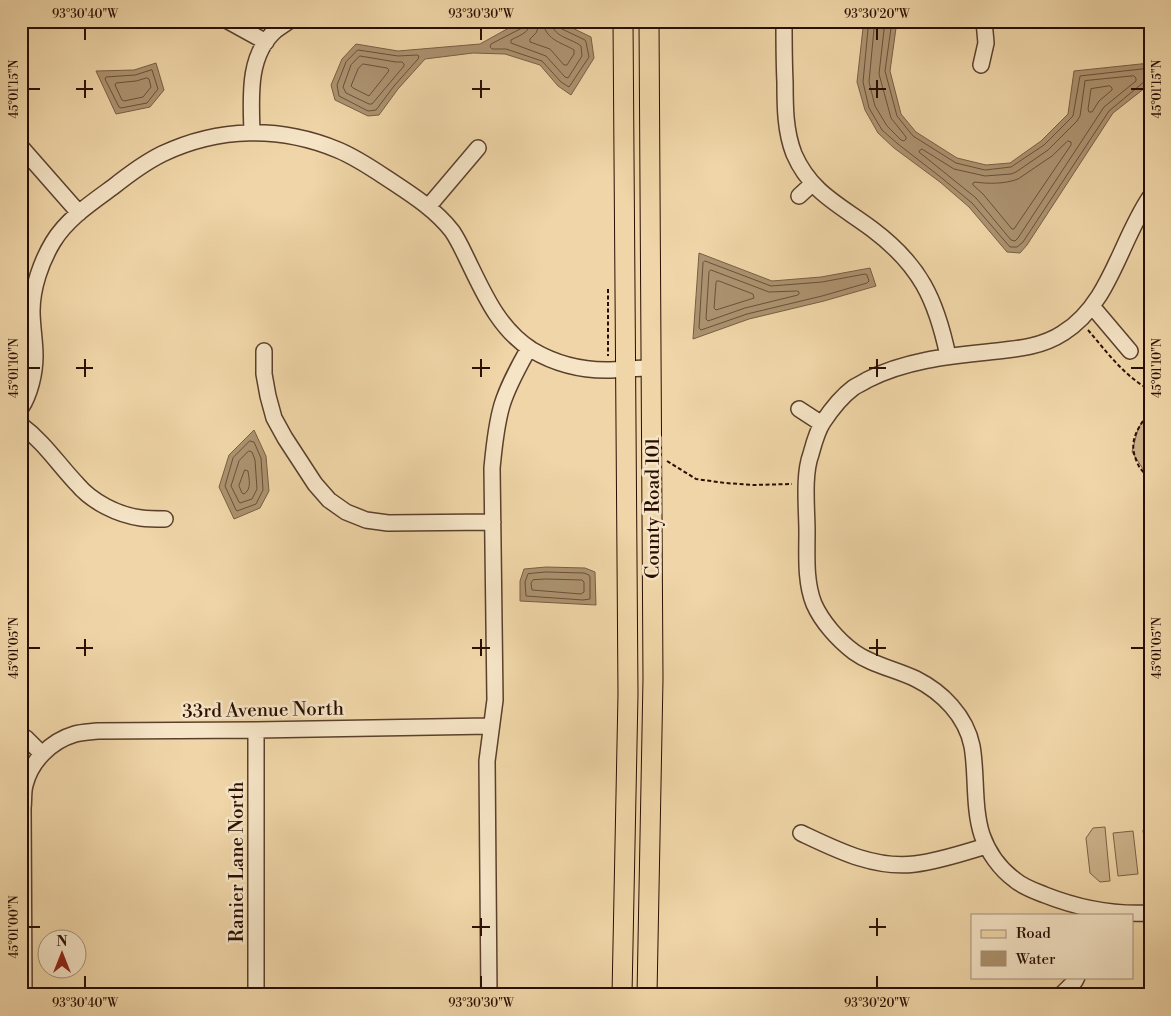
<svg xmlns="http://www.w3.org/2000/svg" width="1171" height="1016" viewBox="0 0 1171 1016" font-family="'Libre Bodoni',serif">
<rect width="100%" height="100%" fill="#efd5a7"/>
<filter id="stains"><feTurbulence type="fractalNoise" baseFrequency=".004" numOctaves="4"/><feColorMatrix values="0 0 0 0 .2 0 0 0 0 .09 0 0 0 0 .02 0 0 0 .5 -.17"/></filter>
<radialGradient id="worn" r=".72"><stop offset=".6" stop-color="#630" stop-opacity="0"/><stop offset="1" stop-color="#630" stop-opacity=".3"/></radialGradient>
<!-- green -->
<path fill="#cdb38b" stroke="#7b6147" d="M1150,410V477L1147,475L1132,452L1138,429Z
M1105,827L1110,881L1100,882L1090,873L1086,838L1093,828Z
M1150,829V872L1148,873L1143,830Z
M1133,831L1138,874L1118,876L1113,833Z"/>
<!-- water -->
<path fill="#ac926f" stroke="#785e44" d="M535,21H558L591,37L594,58L571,95L558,86L540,65L505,54L473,53L425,59L398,89L379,115L368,116L335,100L331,85L342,59L356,44L398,51L480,44L516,24Z
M862,21H897L890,71L901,114L916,132L957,158L986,165L1010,163L1041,141L1068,114L1074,71L1150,63V84L1113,113L1027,245L1020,253L1007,252L969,207L940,182L894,148L878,133L865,110L857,82L863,28Z
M156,63L164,90L150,107L116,114L96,71L134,70Z
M699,253L772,281L821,277L870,268L876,286L824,301L749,319L693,339Z
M254,430L266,456L269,491L260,508L234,519L219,487L229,455Z
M546,567L585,568L595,572L596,605L520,601V581L524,569Z"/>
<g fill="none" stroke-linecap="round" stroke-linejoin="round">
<!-- shore -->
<path stroke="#6a5039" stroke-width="1" d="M525,21V25L522,28L491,44L490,47L492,49H506L542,61L561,82L569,87L589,57L586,42L585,40L560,28L558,25L557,21
M531,21C530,33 520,35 511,40V43L546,56L565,77L568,78L582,56L581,46C571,38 552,37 551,21
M867,21L868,29L863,82L869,108L882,130L898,144L943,179L972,203L1010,247H1017L1023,242L1109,111L1145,81L1150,80
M873,21L874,29L869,82L875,106L887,126L901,140L904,141L906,139V137L891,118L879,74L885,21
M892,21L885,71L897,116L913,136L956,163L985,170L1011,167L1044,145L1073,116L1080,76L1150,68
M540,23L543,24C548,41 561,42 574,50V54L567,65H564L550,49L530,42V39L536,33Z
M358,50L398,56L417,55L419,56L418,59L394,86L376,110L368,111L339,96L337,85L346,62Z
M360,56L396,62H402L404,64V66L372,104H369L346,93L343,87L351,65Z
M363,64L387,68L389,70L388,72L369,96L353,88L351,86L358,69Z
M152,70L158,89L147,103L121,108L119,107L105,79L106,77L135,75Z
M1134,76L1136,78V81L1104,107L1018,238L1015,241L1011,240L976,198L919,152L920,150L922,149L954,169L985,176L1011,174L1016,172L1048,150L1077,121L1080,116L1085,81Z
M147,78L149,79L151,87L143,97L124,101L122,100L115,85L116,83L136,81Z
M1110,86L1112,88V90L1099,101L1092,112H1089L1088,109L1091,89Z
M1068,141L1071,142V145L1014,229H1012L983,194L973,185V183L975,182C988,184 1005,184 1018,179L1052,156Z
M705,261L771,286L822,282L865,274L867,275L869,281L867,283L822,296L747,314L701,330L699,328L703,263Z
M711,270L769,292L797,291L799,292V294L798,295L745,308L708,321L706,319L709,272Z
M717,281H719L753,294L754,298L716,310L714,308L716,283Z
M250,441L254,442L261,458L263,490L256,504L237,511L236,510L225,486L233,458Z
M249,451L252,452L255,460L257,489L252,499L240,503L239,502L231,486L239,461Z
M245,470L248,471C249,479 252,489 244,494L242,493L239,486Z
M546,572L584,573L589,575L590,577V599L583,600L526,596L525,582L528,574Z
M546,579L582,580L584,582V592L581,594L532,590L531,583L533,580Z"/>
<defs>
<path id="minor" d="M228,21L266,42
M784,21C784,42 784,62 785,82C785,106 785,131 794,154C811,193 840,205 872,229C920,265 936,299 948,356
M981,65L986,43L984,21
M252,132C251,98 247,55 276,30C280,27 285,24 289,21
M21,147L79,213
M799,196L812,184
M1150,197C1120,241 1110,304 1063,333C1040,348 1014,349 988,352C947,356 904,361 867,380C863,383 857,385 853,388C841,397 831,410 823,422C817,431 814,443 811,454C803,475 807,509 807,532C807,555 805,582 814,604C822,622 838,640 854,652C872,665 895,669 916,679C942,692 966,716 972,746C977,774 973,807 982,835C988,852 1000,869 1015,880C1023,887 1035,891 1045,895C1078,908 1114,915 1150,913
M428,207L478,148
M1091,308L1097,312L1130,351
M264,351V374L268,396L274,418L285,438L315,484L329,500L346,512L366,520L388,523L493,522
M21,408C30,394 35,373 35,356C35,341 32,326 32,311C32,288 41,262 53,242C67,219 91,203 113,187C128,175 144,163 162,154C219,127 280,126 338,150C355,157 370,167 385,177C409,193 434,208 452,231C459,241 464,253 469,263C485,296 500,330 532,350C554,363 581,370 606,370C621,370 636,368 651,368
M799,409L822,424
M21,425C44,442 58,464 77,484C92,502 118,515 141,518C149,519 157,519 165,519
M256,730V995
M26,738L42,754
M801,833C837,850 874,869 915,864C939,861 963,853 986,846
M24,995L23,808C24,801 23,792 25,785C31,761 51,741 75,734C82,732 90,732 98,731L256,730L490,726
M489,995L487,761L495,700L492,468C494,447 496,425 502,405C508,385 519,366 529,348
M1061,995L1075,981L1077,977"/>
<path id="major" d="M622,995L628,694L623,21
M647,995L653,679L649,21"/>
</defs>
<!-- minor casing -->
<use href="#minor" stroke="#5a402c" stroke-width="18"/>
<!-- major casing -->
<use href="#major" stroke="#290f03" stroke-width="21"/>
<!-- path -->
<path stroke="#290f03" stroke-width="2" stroke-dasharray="4 2.5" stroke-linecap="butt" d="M608,289V356
M1088,330C1106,351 1124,376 1150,390
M1150,410C1139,428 1127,440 1137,462C1139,468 1144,474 1150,477
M667,461L696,479L725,483L753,485L792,484"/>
<!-- minor -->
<use href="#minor" stroke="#f5e4c6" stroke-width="15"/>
<!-- major -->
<use href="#major" stroke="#efd5a7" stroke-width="19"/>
</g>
<!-- ticks -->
<path fill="none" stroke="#290f03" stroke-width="2" d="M85,28V40M481,28V40M877,28V40M85,80V98M481,80V98M877,80V98M28,89H40M76,89H93M472,89H490M869,89H886M1131,89H1144M85,359V377M481,359V377M877,359V377M28,368H40M76,368H93M472,368H490M869,368H886M1131,368H1144M85,639V656M481,639V656M877,639V656M28,648H40M76,648H93M472,648H490M869,648H886M1131,648H1144M481,918V936M877,918V936M28,927H40M472,927H490M869,927H886M85,976V988M481,976V988M877,976V988"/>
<g text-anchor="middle" stroke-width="5" stroke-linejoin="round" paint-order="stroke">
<!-- street labels -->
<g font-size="19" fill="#290f03" stroke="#f5e4c6">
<text transform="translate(652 508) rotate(-90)" y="7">County Road 101</text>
<text transform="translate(263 709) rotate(-1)" y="7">33rd Avenue North</text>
<text transform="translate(236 862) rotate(-90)" y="7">Ranier Lane North</text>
</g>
</g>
<!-- margin -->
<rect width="1171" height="1016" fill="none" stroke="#efd5a7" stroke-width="55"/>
<!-- legend -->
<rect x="971" y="914" width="162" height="65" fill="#f5e4c6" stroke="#a38f78"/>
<rect x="981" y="930" width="25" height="8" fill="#efd5a7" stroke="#a38f78"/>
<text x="1016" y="938" font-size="15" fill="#290f03">Road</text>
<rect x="981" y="951" width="25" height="15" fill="#ac926f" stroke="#a38f78"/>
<text x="1016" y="964" font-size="15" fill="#290f03">Water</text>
<!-- north arrow -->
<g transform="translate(62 954)"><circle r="24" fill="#f5e4c6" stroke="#a38f78"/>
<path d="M0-4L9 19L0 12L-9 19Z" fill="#8f2418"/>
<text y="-8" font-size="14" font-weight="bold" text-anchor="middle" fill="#290f03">N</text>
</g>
<rect x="28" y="28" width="1116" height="960" fill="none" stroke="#290f03" stroke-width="2"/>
<g font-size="12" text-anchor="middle" fill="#290f03">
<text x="85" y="18">93°30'40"W</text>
<text x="481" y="18">93°30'30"W</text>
<text x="877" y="18">93°30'20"W</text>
<text transform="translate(14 89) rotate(-90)" y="4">45°01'15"N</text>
<text transform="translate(1157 89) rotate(-90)" y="4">45°01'15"N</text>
<text transform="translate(14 368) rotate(-90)" y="4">45°01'10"N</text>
<text transform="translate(1157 368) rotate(-90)" y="4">45°01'10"N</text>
<text transform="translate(14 648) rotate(-90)" y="4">45°01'05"N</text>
<text transform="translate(1157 648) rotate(-90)" y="4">45°01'05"N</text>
<text transform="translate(14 927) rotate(-90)" y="4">45°01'00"N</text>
<text x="85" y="1007">93°30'40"W</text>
<text x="481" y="1007">93°30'30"W</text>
<text x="877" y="1007">93°30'20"W</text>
</g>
<rect width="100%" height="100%" filter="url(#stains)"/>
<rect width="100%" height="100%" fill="url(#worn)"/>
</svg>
